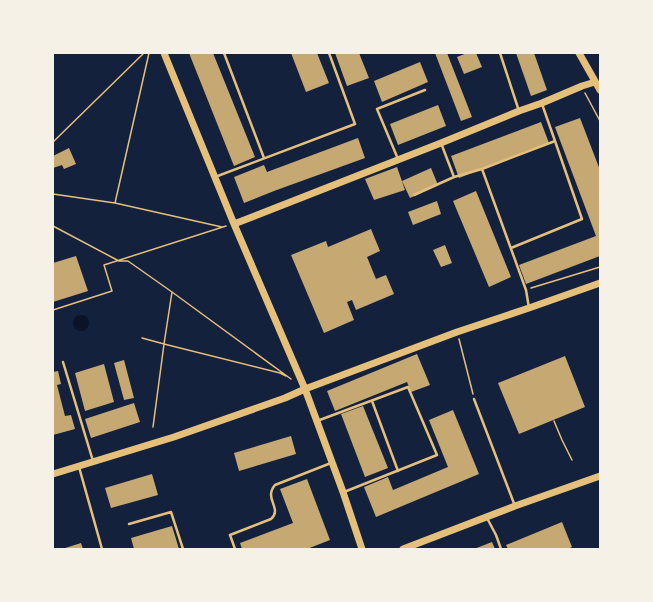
<svg xmlns="http://www.w3.org/2000/svg" width="653" height="602" viewBox="0 0 653 602" font-family="Raleway,sans-serif">
<rect width="100%" height="100%" fill="#14213d"/>
<!-- water -->
<path fill="#0b132b" d="M73 323a8 8 0 1 1 16 0a8 8 0 1 1-16 0Z"/>
<!-- building -->
<path fill="#c6a872" d="M189,53H213L255,157L234,166Z
M291,53H317L329,83L306,92Z
M335,53H359L369,78L347,86Z
M435,53H447L472,117L461,121Z
M467,53H476L482,67L464,74L457,57Z
M516,53H534L547,90L531,96Z
M420,62L428,82L382,102L374,81Z
M438,105L446,126L398,145L390,124Z
M580,118L600,170V256L526,284L519,265L596,236L555,127Z
M541,122L549,143L459,178L451,156Z
M358,138L365,158L274,191L244,203L234,177L264,165L267,172Z
M69,148L76,164L64,169L62,165L53,168V156Z
M397,167L405,190L374,200L365,179Z
M431,168L438,185L410,198L402,181Z
M476,191L511,277L489,287L453,201Z
M437,201L441,214L413,225L408,212Z
M371,229L380,251L367,257L376,279L386,275L394,294L356,310L352,300L347,302L354,320L324,333L291,255L326,241L328,247Z
M445,245L452,263L441,267L433,250Z
M76,256L88,291L53,302V263Z
M417,354L430,385L411,392L407,382L335,411L327,391Z
M565,356L585,407L519,434L498,383Z
M124,360L134,398L124,400L114,363Z
M104,364L114,402L85,411L75,373Z
M58,371L61,384L57,385L65,416L71,415L75,429L53,435V372Z
M134,403L140,422L91,438L85,419Z
M363,406L388,468L365,477L341,414Z
M453,410L479,474L376,517L364,487L388,477L393,490L448,467L429,420Z
M291,436L296,454L239,471L234,453Z
M152,474L158,495L111,508L105,488Z
M307,479L330,540L307,549H242L240,543L293,523L280,489Z
M562,522L572,547L568,549H508L506,545Z
M172,526L179,549H134L131,538Z
M492,542L495,549H474Z
M81,543L83,549H62Z"/>
<g fill="none" stroke-linecap="round" stroke-linejoin="round">
<!-- path -->
<path stroke="#e5c07b" stroke-width="1.5" d="M149,53L115,203L222,227
M585,93L600,121
M53,142L144,53
M53,194L115,203
M53,226L119,261H128L172,292L291,379
M531,288L600,267
M53,310L112,291L104,265L226,226
M142,338L164,344L280,373L286,376
M459,339L473,394
M554,421L562,440L572,460
M153,427L164,344L172,292"/>
<!-- service -->
<path stroke="#e5c07b" stroke-width="2.5" d="M224,53L264,158
M500,53L519,111
M542,104L555,141
M441,143L454,177L482,169
M398,159L377,109L425,90
M215,177L355,124L329,53
M414,195L454,177
M511,248L582,219L555,141L482,169L526,290L529,308
M63,362L93,461
M474,399L515,506
M372,401L398,471
M317,421L408,387L437,455L344,492
M79,467L102,549
M487,518L496,535L501,549
M129,524L171,512L183,549
M235,549L230,535L271,519C283,508 263,499 275,485L331,463"/>
<!-- tertiary -->
<path stroke="#e5c07b" stroke-width="7" d="M164,53L234,224L305,389L343,492L362,549
M579,53L600,90
M234,224L441,143L519,111L542,103L582,86L595,82
M53,474L174,437L285,398L305,389L457,332L529,308L600,283
M403,549L515,506L600,476"/>
</g>
<!-- border -->
<rect width="653" height="602" fill="none" stroke="#f6f1e7" stroke-width="108"/>
</svg>
